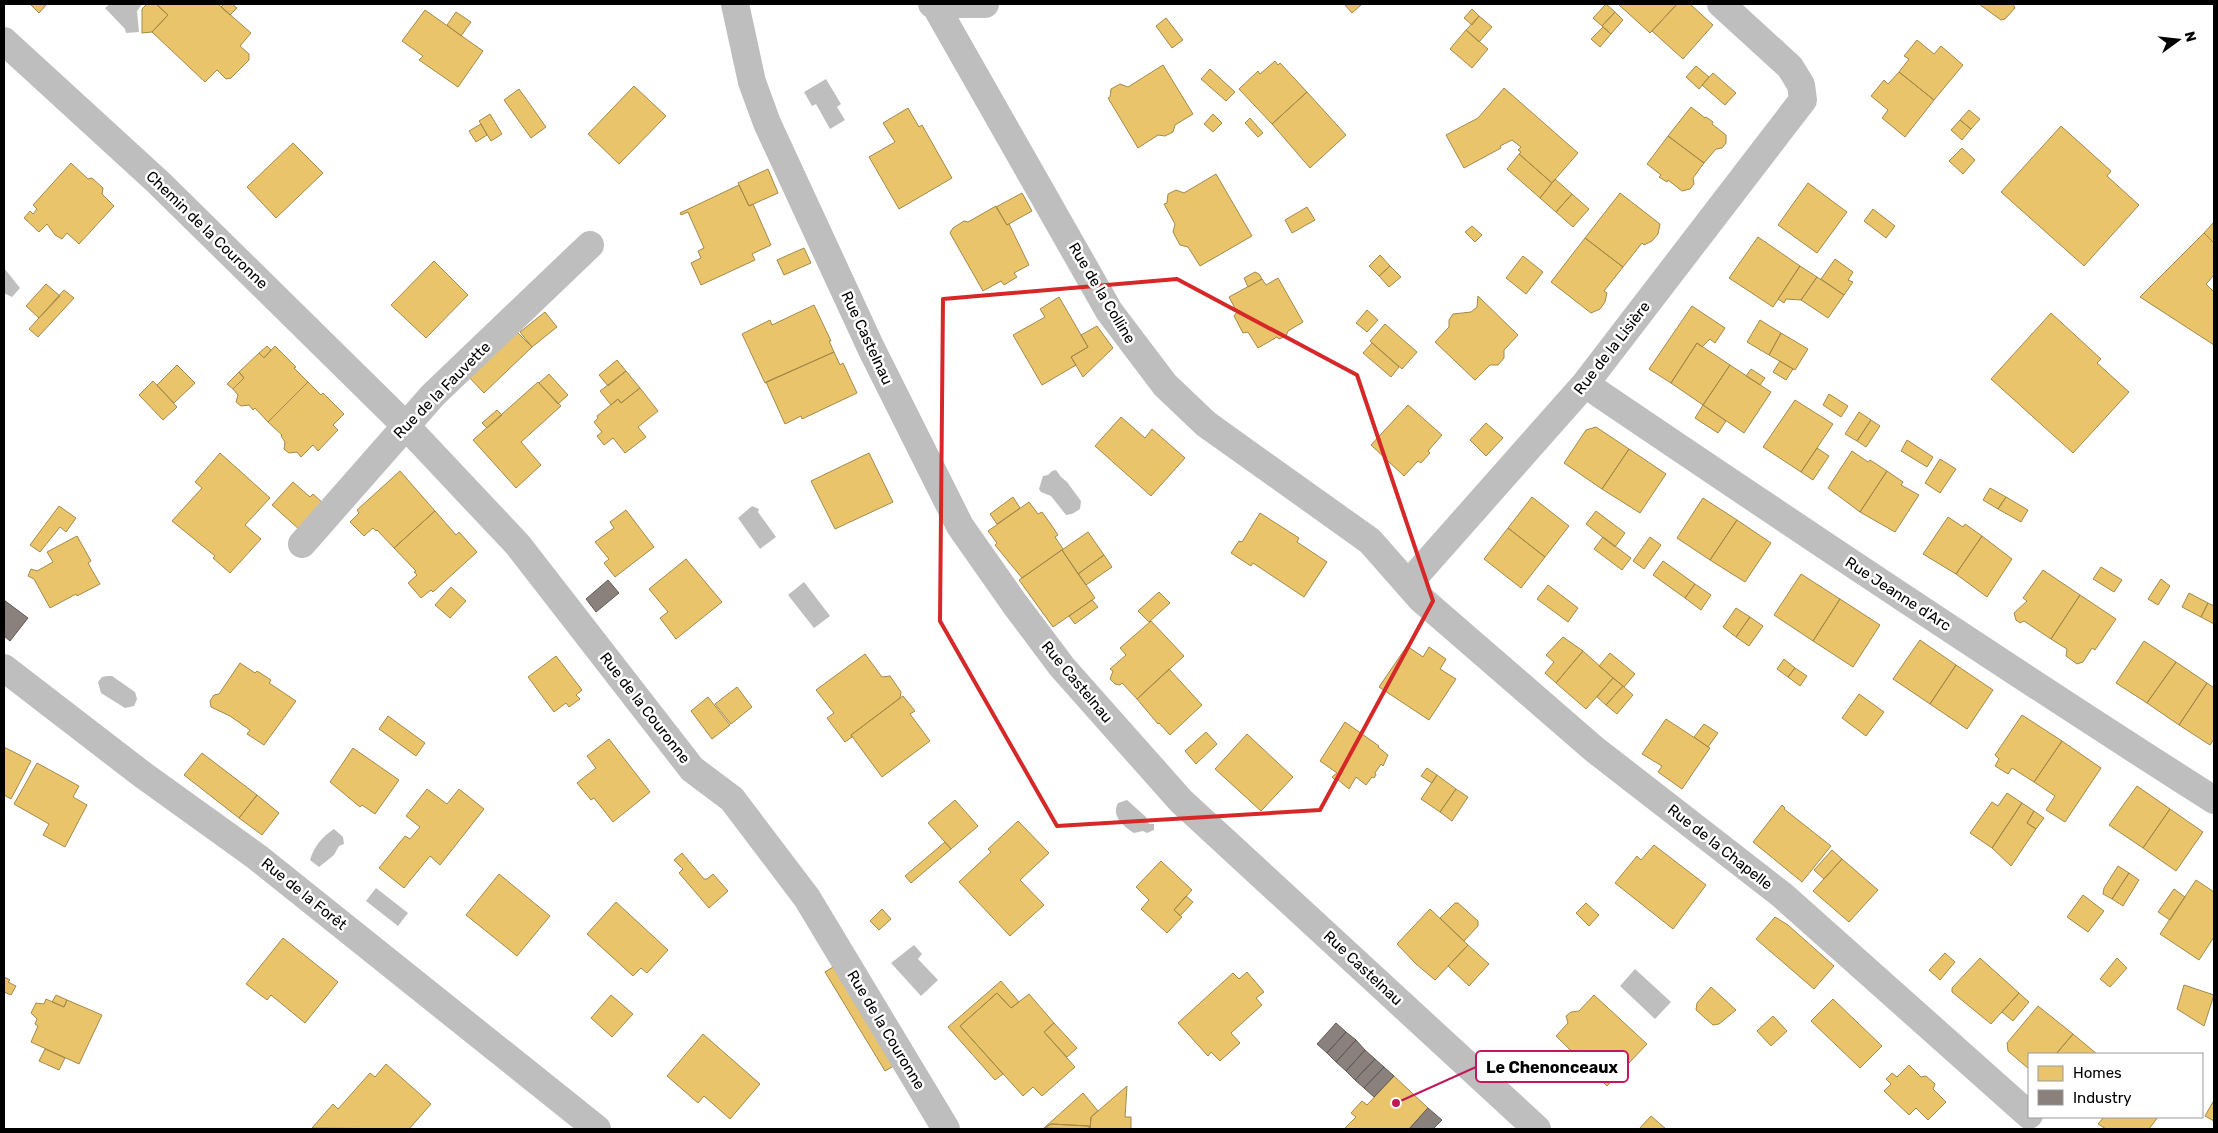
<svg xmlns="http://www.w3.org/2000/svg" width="2218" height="1133" viewBox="0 0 2218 1133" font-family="Rubik,sans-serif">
<rect width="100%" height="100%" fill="#fff"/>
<!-- water -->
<path fill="#bebebe" d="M110,4H142L137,11L139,32L126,33L125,29L105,8Z
M826,79L841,104L837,107L845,120L830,129L816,104L812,106L804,92Z
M4,268L20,288L12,297L4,293Z
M1056,470L1061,477L1067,482L1081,501L1080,509L1072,514L1066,515L1051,496L1041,492L1039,489L1043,476L1048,475L1052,471Z
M752,506L759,509L758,512L776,537L760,549L738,518Z
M804,582L830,616L814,628L788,595Z
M107,676H112L135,692L137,699L134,706L125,708L101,693L98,682L102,677Z
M1127,800L1146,817L1149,824H1154V830L1147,833L1143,831L1134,833C1123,826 1111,816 1118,803Z
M334,829L343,837L344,844L339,846L334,855L319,867L310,860C314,846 322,837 334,829Z
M376,888L408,913L398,926L366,901Z
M914,945L922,954L918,959L938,980L921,996L891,963Z
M1635,969L1671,1002L1655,1019L1620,986Z"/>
<!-- homes -->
<path fill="#e9c46a" stroke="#a3894a" d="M30,4H47L39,13Z
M147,4H156L168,15L152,32L142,33V9Z
M156,4H218L251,33L240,46L249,54V60L231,78L226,79L217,70L205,82L152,32L168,15Z
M224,4H232L237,8L230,15L221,7Z
M1344,4H1362L1352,13Z
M1606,4L1615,12L1602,26L1593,18Z
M1618,4H1677L1650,33Z
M1677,4H1690L1713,25L1683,59L1652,31Z
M1979,4H2013L2015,8L2005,19L2001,20Z
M1472,9L1479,16L1472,25L1464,18Z
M425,10L483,51L458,87L419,60L423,56L402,41Z
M456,12L471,22L461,36L447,25Z
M1615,12L1623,20L1611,34L1602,26Z
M1479,16L1492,27L1479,42L1466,30Z
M1166,18L1183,40L1172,48L1156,26Z
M1603,27L1611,34L1600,47L1591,39Z
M1466,30L1488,49L1472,68L1450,49Z
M1917,40L1934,54L1941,46L1963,65L1934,100L1899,72L1909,59L1904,56Z
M1275,61L1278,65L1280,63L1307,92L1272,124L1239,89L1258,71L1260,74Z
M1163,65L1193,114L1175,125L1173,132L1165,136L1158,135L1138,148L1108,98L1110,97L1111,89L1120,84L1128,87Z
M1696,66L1709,77L1699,89L1686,77Z
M1210,69L1235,92L1226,101L1201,79Z
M1899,72L1934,100L1905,137L1882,118L1888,110L1871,96L1884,80L1888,84Z
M1713,73L1736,93L1725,105L1702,85Z
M634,86L666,116L619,164L588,134Z
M1504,88L1578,153L1552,183L1519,154L1521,152L1518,150L1521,147L1512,140L1500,146L1501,148L1464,168L1446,135L1478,118Z
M519,89L546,127L531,138L504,100Z
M1307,92L1346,135L1310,168L1272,124Z
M1691,107L1705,118L1706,117L1713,122L1712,124L1726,135V143L1722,148L1716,149L1704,163L1668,136Z
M908,108L919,127L922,125L952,178L899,209L869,157L895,142L883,123Z
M1969,110L1980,119L1971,129L1960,120Z
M490,114L502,134L491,141L479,121Z
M1213,114L1222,123L1213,132L1204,124Z
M1250,118L1263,133L1258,137L1245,123Z
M1960,120L1971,129L1962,140L1951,130Z
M481,124L487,135L476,142L469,131Z
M2061,126L2111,171L2107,176L2139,205L2084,266L2001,192Z
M1668,136L1704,163L1693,178L1694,184L1690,189L1682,191L1668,180L1667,182L1659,177L1661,175L1647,164Z
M293,143L323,173L276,218L247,187Z
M1962,148L1975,160L1963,174L1949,161Z
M1519,154L1552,183L1540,198L1507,169Z
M71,163L88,179L92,178L103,188L102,194L114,206L79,244L67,233L62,239L55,235L47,224L39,232L24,218L30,211L33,214L37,209L33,205Z
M768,169L778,193L749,206L738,183Z
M1216,174L1252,236L1200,266L1188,247L1180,245L1173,232L1175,224L1164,204L1167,203L1168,194L1176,190L1184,193Z
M1555,179L1572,194L1556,212L1540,198Z
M1808,183L1847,212L1817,253L1778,225Z
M739,185L749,206L753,204L771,245L752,254L755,260L701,285L691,263L701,258L698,251L704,248L688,212L681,215L680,213Z
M1022,193L1032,211L1007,225L996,207Z
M1620,193L1660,224L1658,234L1652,241L1644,245L1642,243L1623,267L1585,238Z
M1572,194L1589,209L1573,227L1556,212Z
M996,206L1007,225L1009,224L1029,265L1014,273L1017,277L1004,285L1001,281L983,291L950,233L953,228L964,221L968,222Z
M1307,207L1315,220L1292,233L1285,220Z
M1873,209L1895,226L1886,238L1864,221Z
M2214,222V243L2204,233Z
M1472,226L1482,235L1475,242L1465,232Z
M2204,233L2214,243V275L2206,284L2214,292V345L2140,297Z
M1758,237L1800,266L1773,307L1729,278Z
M1585,238L1623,267L1604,291L1607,293L1605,302L1600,309L1591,313L1551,282Z
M804,248L811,263L784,275L777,260Z
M1380,255L1390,266L1379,276L1369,266Z
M1523,256L1543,272L1526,294L1506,278Z
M1835,259L1853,272L1848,280L1853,282L1844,295L1821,279Z
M434,261L468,295L426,338L391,305Z
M1390,266L1401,277L1389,287L1379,276Z
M1800,266L1817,277L1801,300L1786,299L1784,303L1778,299Z
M1255,272L1259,274L1262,279L1248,287L1244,278Z
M1817,277L1844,295L1828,318L1801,300Z
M1278,278L1303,322L1288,331L1286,336L1279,339L1277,337L1258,348L1248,332L1243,333L1234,316L1237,312L1229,297L1262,279L1266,285Z
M46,284L60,296L39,318L26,306Z
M64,290L74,298L38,337L29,329Z
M1478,296L1518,335L1504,350V358L1498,365H1490L1475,380L1435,342L1449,327V320L1453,314L1471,312L1477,307Z
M1059,297L1088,347L1071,357L1076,365L1042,385L1013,335L1045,317L1040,309Z
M814,305L831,341H829L834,352L765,383L742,334L770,320L772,325Z
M1692,306L1725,328L1715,343L1710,339L1702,347L1697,343L1671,383L1649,369Z
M1367,310L1378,320L1367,332L1356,323Z
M545,312L557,327L532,347L520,332Z
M2051,313L2101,359L2097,363L2129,392L2073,453L1991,379Z
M1760,320L1781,333L1769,355L1747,342Z
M1385,324L1417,352L1402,369L1370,341Z
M1097,326L1113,348L1083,377L1071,357L1088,347L1081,335Z
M514,329L532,347L484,393L466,374Z
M1781,333L1808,349L1795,370L1769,355Z
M1372,343L1399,367L1391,377L1363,353Z
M1697,343L1730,365L1703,405L1671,383Z
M267,346L271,350L264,358L259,353Z
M275,346L296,367L294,368L308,382L268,422L255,408L253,410L249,405L241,406L236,402L238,395L233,389L244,378L239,372L259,353L264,358Z
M834,352L840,365L843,363L857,393L802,419L801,416L785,424L766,382Z
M617,360L626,371L608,386L599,375Z
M1780,361L1793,369L1786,380L1773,372Z
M177,365L195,383L174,403L157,385Z
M1730,365L1771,392L1744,433L1703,405Z
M1751,369L1765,378L1760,385L1746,376Z
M626,371L640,388L621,403L618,399L611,405L600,391Z
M239,372L244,378L233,389L227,384Z
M549,374L568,395L558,404L539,383Z
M153,381L177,407L163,420L139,395Z
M308,382L321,395L323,393L344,414L333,425L338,430L318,451L313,445L301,457L297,452L289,453L284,449L285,442L281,436L282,435L268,422Z
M538,382L561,406L521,442L541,465L516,488L473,440Z
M640,388L658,411L638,427L646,437L625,453L613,438L604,445L597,436L602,432L594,422L598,418L597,416L618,399L621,403Z
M1829,394L1848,406L1841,417L1823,405Z
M1795,400L1833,424L1801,472L1763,447Z
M1408,405L1442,435L1428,451L1430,453L1421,463L1418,461L1404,476L1371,445Z
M1703,405L1726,421L1718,433L1695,418Z
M497,410L502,415L487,428L482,423Z
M1859,412L1871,420L1857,441L1845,434Z
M1121,417L1145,438L1152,429L1185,458L1151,496L1095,446Z
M1871,420L1880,426L1866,447L1857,441Z
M1486,423L1503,438L1486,456L1470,440Z
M1596,427L1629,449L1602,489L1564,463L1586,430Z
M1907,440L1933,457L1927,467L1901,451Z
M1817,448L1829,456L1813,480L1801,472Z
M1629,449L1666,474L1640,513L1602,489Z
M1852,451L1868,462L1870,460L1887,471L1860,512L1828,488Z
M220,453L270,498L245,525L261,539L230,573L213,558L215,556L172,521L202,488L195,482Z
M869,453L893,502L835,529L811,481Z
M1940,459L1956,469L1940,493L1925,483Z
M400,471L435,511L394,548L377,530L376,531L373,528L364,536L350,522L359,513L357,510Z
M1887,471L1903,482L1901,485L1919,495L1895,532L1860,512Z
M293,482L310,497L313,494L324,504L300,530L272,505Z
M1990,488L2006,497L1998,509L1983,500Z
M1013,497L1020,508L997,524L990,514Z
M1532,497L1569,526L1545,557L1508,528Z
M2006,497L2028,510L2021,522L1998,509Z
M1703,498L1737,520L1710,560L1677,538Z
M1029,502L1038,514L1042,512L1052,526L1058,535L1055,537L1063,549L1022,578L995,545L997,543L988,531Z
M59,506L76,518L66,532L60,527L40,552L30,545Z
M626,510L654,547L615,577L604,563L609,559L595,542L614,528L610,522Z
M435,511L456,535L459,532L477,552L433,592L431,590L421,598L408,583L417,575L414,572L416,571L394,548Z
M1596,511L1625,533L1615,547L1586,524Z
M1260,513L1299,538L1297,542L1327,562L1304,597L1253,563L1251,566L1231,553L1239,541L1242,542Z
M1948,517L1963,527L1965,524L1982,536L1956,574L1923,554Z
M1737,520L1771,543L1745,582L1710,560Z
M1508,528L1545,557L1521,588L1484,559Z
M1088,532L1104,555L1078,574L1062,550Z
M77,536L91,561L88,563L100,584L77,596L76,594L50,608L34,579L28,576L31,569L37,571L53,562L47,552Z
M1982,536L2012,559L1987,597L1956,574Z
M1603,537L1631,558L1622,570L1594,549Z
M1650,537L1661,545L1644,569L1633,561Z
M1062,550L1095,598L1053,627L1019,580Z
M1104,555L1112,567L1086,585L1078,574Z
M686,559L722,602L676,639L660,618L668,612L649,589Z
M1663,561L1695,584L1685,598L1653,575Z
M2101,567L2122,580L2114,592L2093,579Z
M2043,570L2080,595L2051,639L2024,621L2020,623L2016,620L2014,613L2027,601L2023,598Z
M1801,574L1840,599L1813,641L1774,615Z
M2161,579L2170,586L2158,605L2148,599Z
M1695,584L1711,595L1701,610L1685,598Z
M1548,585L1578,608L1568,622L1537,599Z
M451,587L466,601L450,618L435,605Z
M1159,592L1170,603L1149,622L1138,611Z
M2189,593L2208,603L2201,617L2182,607Z
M2080,595L2116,619L2095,650L2092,648L2083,662L2077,664L2066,656L2067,649L2051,639Z
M1840,599L1880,625L1853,667L1813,641Z
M1092,600L1098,607L1075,624L1069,616Z
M2208,603L2214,606V624L2201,617Z
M1736,608L1750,617L1736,637L1723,627Z
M1750,617L1763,626L1749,646L1736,637Z
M1151,621L1184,656L1137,699L1122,683L1120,685L1115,684L1110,679L1113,671L1110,669L1126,655L1120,648Z
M1563,637L1583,651L1556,683L1545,673L1554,662L1546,655Z
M1920,640L1956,665L1930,704L1893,679Z
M2144,641L2176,662L2147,703L2116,683Z
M1407,646L1423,657L1429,647L1446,659L1440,669L1456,679L1429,720L1379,687Z
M1583,651L1613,678L1586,709L1556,683Z
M1610,653L1635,674L1624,687L1599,666Z
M865,654L882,677L890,676L901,692L900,698L851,735L852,737L845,742L827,718L834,713L816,690Z
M556,656L582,690L576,695L580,699L569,707L566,703L554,712L528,677Z
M1784,659L1795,668L1788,677L1777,669Z
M2176,662L2207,683L2179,725L2147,703Z
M240,663L255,673L257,671L271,680L269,683L296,701L264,745L247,734L250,730L230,716L211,707L210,701L214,695L219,694Z
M1956,665L1993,690L1967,729L1930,704Z
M1795,668L1807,676L1800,686L1788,677Z
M1169,669L1202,705L1170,735L1159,723L1158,724L1137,699Z
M1613,678L1623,686L1606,705L1597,697Z
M2207,683L2214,688V739L2210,745L2179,725Z
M1623,686L1633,695L1617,714L1606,705Z
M737,687L752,707L731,724L715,704Z
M1859,694L1884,712L1866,736L1842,718Z
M903,696L915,711L910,714L930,741L882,777L851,735Z
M708,697L730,725L712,739L691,711Z
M2022,715L2062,741L2034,782L2012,768L2008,774L1995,766L1999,759L1995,755Z
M388,716L425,743L416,756L379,729Z
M1666,719L1710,748L1682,789L1658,772L1662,766L1642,754Z
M1345,722L1379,746L1378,747L1388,755L1383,766L1381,764L1375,773L1376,775L1374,778L1372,777L1366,785L1356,777L1349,789L1336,778L1335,780L1332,777L1337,773L1320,761Z
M1704,724L1718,733L1708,747L1694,737Z
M1206,732L1217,744L1196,764L1185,751Z
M1247,734L1293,777L1261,811L1215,769Z
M609,739L650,792L613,822L594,798L591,800L577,783L596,768L587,756Z
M2062,741L2101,768L2065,822L2046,810L2055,796L2034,782Z
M4,747L31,761L11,799L4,795Z
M353,748L399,780L375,814L362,805L360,807L330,782Z
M202,753L257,795L239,818L184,775Z
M37,763L79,786L73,797L87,805L65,847L43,835L49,824L14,804Z
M1427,768L1437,775L1432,783L1421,776Z
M1437,775L1456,789L1440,812L1421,799Z
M2137,786L2170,809L2143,848L2109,825Z
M427,789L447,804L459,789L484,809L440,865L430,856L404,888L379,868L405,836L410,839L420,827L406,816Z
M1456,789L1468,797L1452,821L1440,812Z
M2007,793L2022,803L1992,848L1970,833L1992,802L1998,806Z
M257,795L279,813L262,835L239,818Z
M955,800L978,826L951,849L928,823Z
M2022,803L2034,811L2027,823L2036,829L2011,866L1992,848Z
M1782,805L1785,808L1784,809L1831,846L1802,882L1753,842Z
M2170,809L2203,832L2176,871L2143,848Z
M2034,811L2044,818L2036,829L2027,823Z
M1018,821L1049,853L1020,880L1044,905L1010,936L959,882L991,852L988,849Z
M945,842L951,849L911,883L905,876Z
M1654,845L1706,885L1673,929L1615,883L1637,856L1641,860Z
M1832,850L1842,859L1824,879L1814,870Z
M682,853L704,879H707L713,874L728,891L709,908L679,873L683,869L674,860Z
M1842,859L1878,890L1849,922L1813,891Z
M1161,861L1192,890L1174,910L1182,917L1167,933L1141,909L1149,900L1136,887Z
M2118,866L2129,873L2112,899L2103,894L2104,888Z
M2129,873L2139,880L2123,906L2112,899Z
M499,874L550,916L517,956L466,915Z
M2196,880L2214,892V937L2199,960L2160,934Z
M2174,889L2185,897L2170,920L2158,912Z
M2083,895L2104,911L2088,932L2067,917Z
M1186,896L1193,902L1180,916L1174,910Z
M616,902L668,950L647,973L641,968L633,976L587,934Z
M1455,903H1458L1478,921V926L1464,941L1440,918Z
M1586,903L1599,915L1589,926L1576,913Z
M882,909L891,919L879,930L870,921Z
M1430,909L1468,945L1435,980L1416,964L1397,944Z
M1775,917L1788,925L1834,966L1814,989L1756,939Z
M283,938L338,982L305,1023L271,995L267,1000L246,984Z
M1468,945L1489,964L1469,986L1448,966Z
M1945,953L1955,962L1940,980L1929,970Z
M1980,958L2019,993L1991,1024L1952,992V988Z
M2117,958L2127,968L2110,987L2100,979Z
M838,964L899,1063L885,1071L825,972Z
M1247,972L1264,992L1256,998L1262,1005L1231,1033L1240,1043L1220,1061L1211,1052L1208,1056L1178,1023L1233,973L1239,979Z
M4,977L10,980L8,982L16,986L11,995L4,992Z
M1001,981L1019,1002L1011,1008L997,993L960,1026L1003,1074L995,1080L948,1027Z
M2184,985L2214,995L2204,1026L2177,1009Z
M1711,987L1736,1010L1719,1024L1713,1025L1696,1010L1697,1003Z
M997,993L1011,1008L1029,994L1054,1023L1044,1032L1075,1067L1042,1096L1033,1087L1023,1096L960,1026Z
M2019,993L2029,1002L2013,1021L2002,1012Z
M56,995L67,1000L64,1007L52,1002Z
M611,995L633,1014L612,1037L591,1018Z
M1594,995L1647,1044L1607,1086L1556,1036L1568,1023L1566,1016L1571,1012L1579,1011Z
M46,999L64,1007L67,1000L102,1015L79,1064L31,1042L38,1026L35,1024L37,1019L31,1013L36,1003L44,1004Z
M1833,999L1882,1046L1860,1068L1811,1021Z
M2038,1006L2073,1034L2056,1054H2029V1069L2008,1051L2007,1043Z
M1773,1016L1787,1031L1771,1046L1757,1031Z
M1054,1023L1077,1048L1067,1057L1044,1032Z
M703,1034L760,1084L730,1119L704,1096L698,1103L667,1076Z
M2073,1034L2097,1054H2056Z
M45,1049L65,1058L59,1070L39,1061Z
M386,1064L431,1104L409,1129L312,1128L333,1104L338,1109L370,1073L375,1077Z
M1909,1065L1921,1077L1926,1076L1935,1084L1933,1089L1946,1102L1928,1120L1916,1108L1909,1115L1884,1091L1891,1084L1886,1079L1892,1073L1897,1077Z
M1394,1076L1428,1108L1409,1129H1344L1356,1117L1351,1113L1362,1101L1367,1105Z
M1127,1086L1125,1117H1131V1129H1090L1091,1117Z
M1083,1093L1098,1111L1091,1117L1090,1129L1089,1126L1051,1124L1044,1128Z
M2214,1100V1121L2205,1116Z
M1651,1116L1666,1129H1639Z
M2104,1117H2158L2149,1129H2106L2098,1124Z
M1051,1124L1089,1126V1129L1045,1128Z"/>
<!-- industry -->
<path fill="#8a817c" stroke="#615a57" d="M608,580L619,593L596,612L586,599Z
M4,600L28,618L10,641L4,636Z
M1336,1023L1346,1032L1327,1053L1317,1044Z
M1346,1032L1356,1040L1336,1062L1327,1053Z
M1356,1040L1365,1050L1346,1071L1336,1062Z
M1365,1050L1375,1059L1355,1080L1346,1071Z
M1375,1059L1384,1067L1364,1088L1355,1080Z
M1384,1067L1394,1076L1374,1097L1364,1088Z
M1428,1108L1442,1120L1433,1129H1409Z"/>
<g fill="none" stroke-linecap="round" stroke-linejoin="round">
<!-- street -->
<path stroke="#bebebe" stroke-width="28" d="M735,4L752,82L767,123L871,348L960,526L1014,603L1062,667L1181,801L1537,1129
M932,4H985
M935,5L1109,311L1165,385L1206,424L1370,541L1421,599L1594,749L1782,895L2029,1115
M4,41L158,182L405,425L518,545L692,769L732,799L807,898L946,1129
M1585,384C1793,525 2002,665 2214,800
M302,544L433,395L590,245
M1408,584L1585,384L1803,100L1801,85L1790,67L1721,4
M4,668L143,775L257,857L597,1129"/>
</g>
<!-- marked area -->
<path fill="none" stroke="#d62828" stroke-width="4" stroke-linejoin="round" d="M1177,279L1357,375L1433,601L1320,810L1057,826L940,621L943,299Z"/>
<g text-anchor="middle" stroke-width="5" stroke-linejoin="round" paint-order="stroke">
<!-- street labels -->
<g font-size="15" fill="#000" stroke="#fff">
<text transform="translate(207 230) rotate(44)" y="5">Chemin de la Couronne</text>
<text transform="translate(1102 293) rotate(59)" y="5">Rue de la Colline</text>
<text transform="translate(867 338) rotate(65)" y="5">Rue Castelnau</text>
<text transform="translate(1612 348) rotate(-52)" y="5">Rue de la Lisière</text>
<text transform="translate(442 390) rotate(-45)" y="5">Rue de la Fauvette</text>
<text transform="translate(1898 594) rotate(33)" y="5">Rue Jeanne d'Arc</text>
<text transform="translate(1077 682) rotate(50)" y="5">Rue Castelnau</text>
<text transform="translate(645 708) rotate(52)" y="5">Rue de la Couronne</text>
<text transform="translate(1720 847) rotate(38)" y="5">Rue de la Chapelle</text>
<text transform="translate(304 894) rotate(39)" y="5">Rue de la Forêt</text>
<text transform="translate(1363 968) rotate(43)" y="5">Rue Castelnau</text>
<text transform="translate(886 1030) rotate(59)" y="5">Rue de la Couronne</text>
</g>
</g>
<!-- callouts -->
<path fill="none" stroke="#c2185b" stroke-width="2" d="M1396 1103L1476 1067"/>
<circle fill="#c2185b" stroke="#fff" stroke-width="2" cx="1396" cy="1103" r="5"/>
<rect fill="#fff" stroke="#c2185b" stroke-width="2" x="1476" y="1051" width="152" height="31" rx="5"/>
<g font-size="16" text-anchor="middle" font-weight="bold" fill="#000">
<text x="1552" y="1073">Le Chenonceaux</text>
</g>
<!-- border -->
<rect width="2218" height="1133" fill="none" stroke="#000000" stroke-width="10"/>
<!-- legend -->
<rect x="2028" y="1053" width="175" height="65" fill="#ffffff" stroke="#999999"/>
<rect x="2038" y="1066" width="25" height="15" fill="#e9c46a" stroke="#999999"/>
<text x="2073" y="1078" font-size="15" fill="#000000">Homes</text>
<rect x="2038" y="1090" width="25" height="15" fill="#8a817c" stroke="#999999"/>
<text x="2073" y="1103" font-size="15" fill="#000000">Industry</text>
<!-- north arrow -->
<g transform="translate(2178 40) rotate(75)" stroke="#ffffff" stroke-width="4" paint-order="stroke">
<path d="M0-4L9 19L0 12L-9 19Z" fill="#000000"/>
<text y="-8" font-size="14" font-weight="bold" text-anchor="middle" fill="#000000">N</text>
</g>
</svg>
